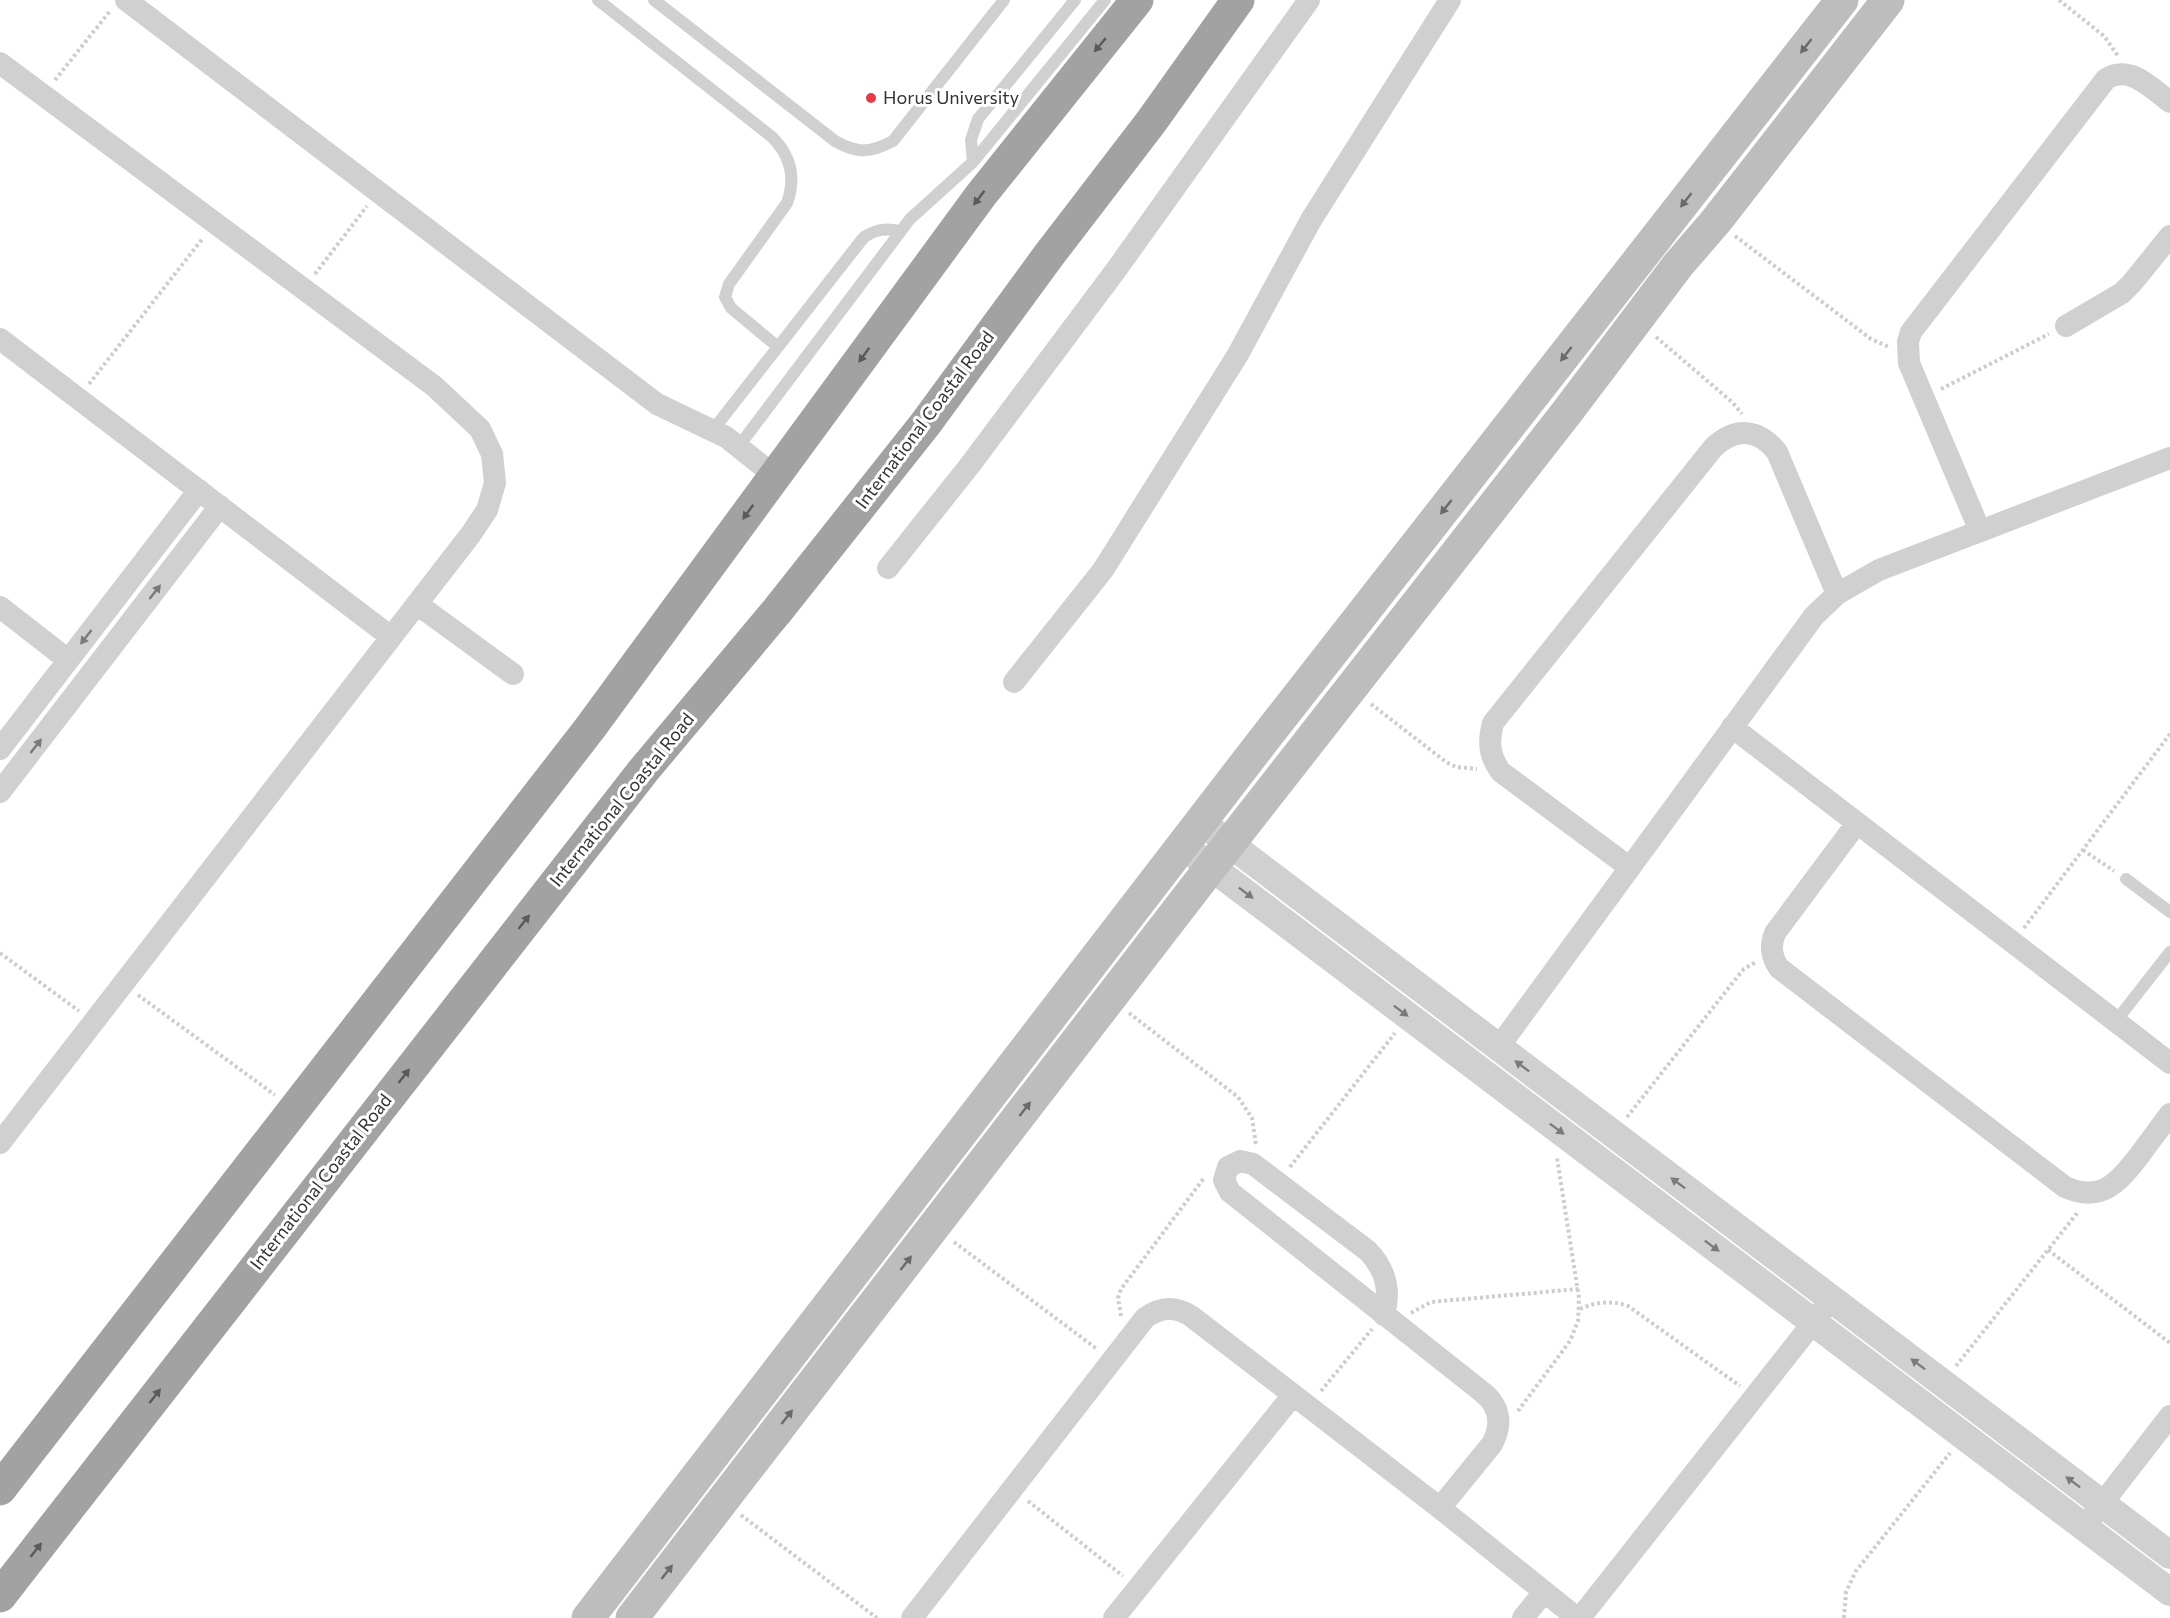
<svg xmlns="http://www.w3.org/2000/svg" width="2170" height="1618" viewBox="0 0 2170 1618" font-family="Commissioner,sans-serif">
<rect width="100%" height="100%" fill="#fff"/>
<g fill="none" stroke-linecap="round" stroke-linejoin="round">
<!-- path -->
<path stroke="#cdcdcd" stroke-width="4" stroke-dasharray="3 3" stroke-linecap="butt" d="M2059,0L2104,36L2118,56
M55,80L110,11
M1735,236L1871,339L1889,347
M315,274L367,206
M1656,337L1732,402L1742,414
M89,384L203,238
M1941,389L2049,334
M1371,704L1446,762L1456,767L1477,769
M2083,850L2114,871
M2024,928L2170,734
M0,953L79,1011
M138,995L275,1095
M1129,1013L1238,1097L1252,1118L1256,1145
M1627,1117L1738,976L1744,969L1756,962
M1290,1167L1395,1033
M954,1242L1097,1349
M2048,1250L2170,1343
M1580,1309C1596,1302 1611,1300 1628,1306L1740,1386
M1411,1313L1431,1302L1578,1289
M1121,1316L1118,1298L1121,1289L1204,1178
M1956,1366L2078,1212
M1321,1391L1372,1329
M1518,1411L1570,1341L1578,1321L1579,1298L1557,1158
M1028,1501L1123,1576
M741,1515L877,1618
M1844,1618L1846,1592L1856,1571L1950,1453"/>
<!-- service -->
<path stroke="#d0d0d0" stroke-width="12" d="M598,0L772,137C791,156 796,178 787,203L729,284L725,297L731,308L778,347
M654,0L835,141C858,154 870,153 893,141L1004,0
M973,162L971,140L978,119L1075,0
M713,430L864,237C877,229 886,228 900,231
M739,446L910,219L973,162L1105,0
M2126,879L2170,912
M2116,1021L2170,952"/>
<!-- minor -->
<path stroke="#d0d0d0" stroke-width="22" d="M126,0L657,404L726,437L775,476
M0,63L434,386L480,429L492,454L495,483L487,510L471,534L0,1143
M2066,326L2122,293L2132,283L2170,236
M0,339L391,637
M1980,531L1909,363L1908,342L1911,332L2106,79C2130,64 2151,88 2170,102
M888,568L970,465L1116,270L1309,0
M417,604L513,674
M0,607L68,660
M1014,682L1103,570L1237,356L1311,220L1450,0
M1732,727L2170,1063
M0,749L199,490
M0,792L220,506
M1857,823L1775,933C1770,946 1771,956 1779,968L2065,1187C2101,1203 2118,1183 2139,1156C2149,1142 2160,1128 2170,1114
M1629,867L1501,772C1489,756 1488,742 1493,723L1713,448C1735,427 1758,428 1777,452L1837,594
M1498,1048L1814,616L1837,594L1879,570L2170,458
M1384,1315C1391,1290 1386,1270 1368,1251L1253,1164L1240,1161L1228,1167L1224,1180L1230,1192L1481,1391C1500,1405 1503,1424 1492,1444L1440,1508
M2084,1527L2170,1416
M912,1618L1145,1318C1160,1307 1175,1306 1191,1316L1440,1508L1577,1618
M1114,1618L1293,1395
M1523,1618L1544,1592
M1580,1618L1823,1310"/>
<!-- tertiary -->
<path stroke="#d0d0d0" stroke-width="28" d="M1201,822L2170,1555
M1182,845L2170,1592"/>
<!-- secondary -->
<path stroke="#bdbdbd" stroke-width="33" d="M588,1618L1259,746L1842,0
M632,1618L1211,867L1567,412L1678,265L1716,221L1888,0"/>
<!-- trunk -->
<path stroke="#a2a2a2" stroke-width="33" d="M0,1489L590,728L981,195L1137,0
M0,1596L643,771L777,611L926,423L1049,255L1151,122L1238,0"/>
</g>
<!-- one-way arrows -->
<defs><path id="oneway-solid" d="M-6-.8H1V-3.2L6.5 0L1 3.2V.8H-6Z" transform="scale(1.5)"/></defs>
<g fill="#5a5a5a">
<use href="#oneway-solid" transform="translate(1100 45) rotate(130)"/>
<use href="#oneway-solid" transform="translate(979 198) rotate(127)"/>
<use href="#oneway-solid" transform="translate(864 355) rotate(126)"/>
<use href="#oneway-solid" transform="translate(748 512) rotate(126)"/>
<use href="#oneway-solid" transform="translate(524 922) rotate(-52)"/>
<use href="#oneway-solid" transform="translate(404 1076) rotate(-52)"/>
<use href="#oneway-solid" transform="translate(155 1396) rotate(-52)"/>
<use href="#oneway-solid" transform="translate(36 1550) rotate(-52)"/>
</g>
<g fill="#6a6a6a">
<use href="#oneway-solid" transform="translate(1806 46) rotate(128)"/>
<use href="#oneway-solid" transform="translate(1686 200) rotate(128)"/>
<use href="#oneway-solid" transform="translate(1566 354) rotate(128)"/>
<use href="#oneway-solid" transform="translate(1446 507) rotate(128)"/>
<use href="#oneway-solid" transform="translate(1025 1109) rotate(-52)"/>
<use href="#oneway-solid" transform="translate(906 1263) rotate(-52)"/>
<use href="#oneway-solid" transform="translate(787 1417) rotate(-52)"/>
<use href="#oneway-solid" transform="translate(667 1572) rotate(-52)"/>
</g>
<g fill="#7a7a7a">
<use href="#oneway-solid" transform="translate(155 592) rotate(-52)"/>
<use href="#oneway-solid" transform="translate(86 637) rotate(128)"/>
<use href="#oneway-solid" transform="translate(36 746) rotate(-52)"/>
<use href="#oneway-solid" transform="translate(1246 893) rotate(37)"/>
<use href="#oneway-solid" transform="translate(1401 1011) rotate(37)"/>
<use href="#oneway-solid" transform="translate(1522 1066) rotate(-143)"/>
<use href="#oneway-solid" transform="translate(1557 1129) rotate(37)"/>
<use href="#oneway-solid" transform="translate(1678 1183) rotate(-143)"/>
<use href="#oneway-solid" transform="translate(1712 1246) rotate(37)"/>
<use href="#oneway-solid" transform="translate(1918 1364) rotate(-143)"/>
<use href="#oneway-solid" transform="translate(2073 1482) rotate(-143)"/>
</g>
<!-- markers -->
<circle fill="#e63946" stroke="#fff" stroke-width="2" cx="871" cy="98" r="6"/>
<g text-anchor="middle" stroke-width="6" stroke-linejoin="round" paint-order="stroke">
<!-- poi labels -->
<g font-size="18" fill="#333" stroke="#fff" text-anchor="start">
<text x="883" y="104">Horus University</text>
</g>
<!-- street labels -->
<g font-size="18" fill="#333" stroke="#fff">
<text transform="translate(925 420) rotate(-53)" y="6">International Coastal Road</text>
<text transform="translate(622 800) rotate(-51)" y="6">International Coastal Road</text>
<text transform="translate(321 1182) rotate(-52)" y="6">International Coastal Road</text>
</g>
</g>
</svg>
